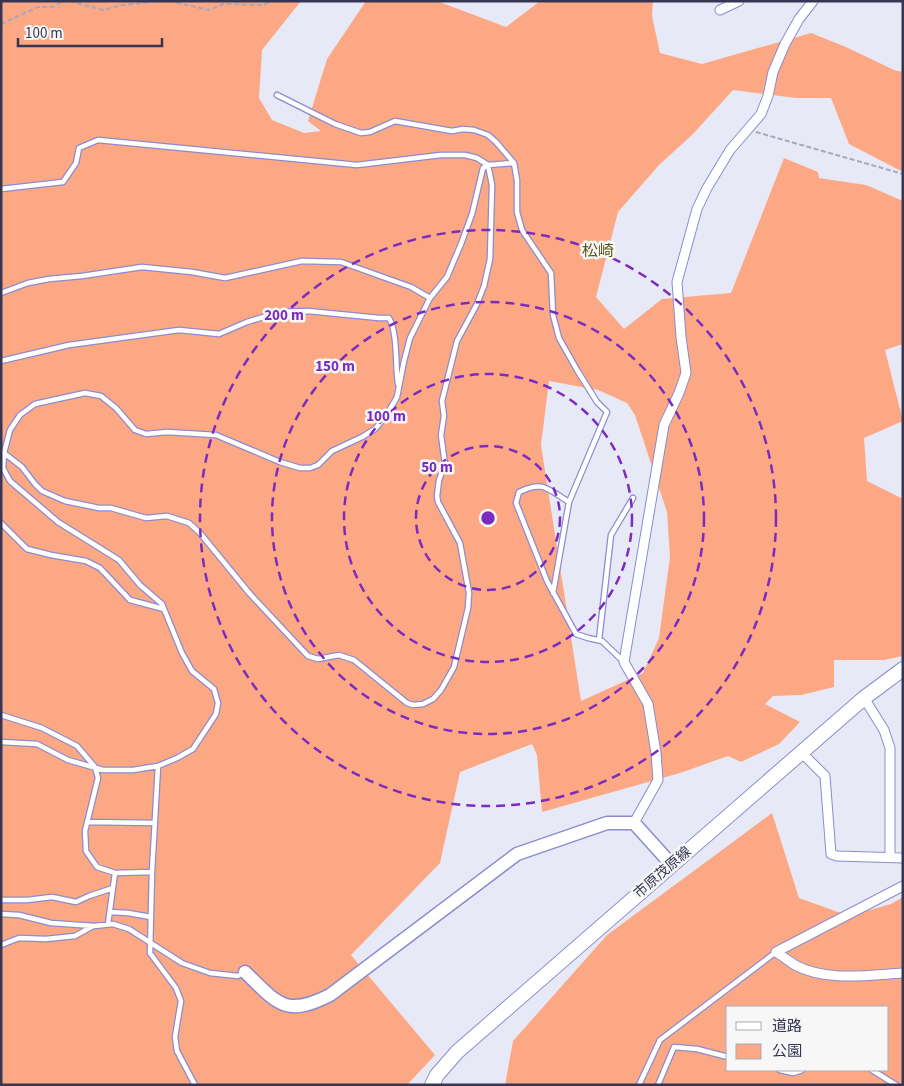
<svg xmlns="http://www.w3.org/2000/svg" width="904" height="1086" viewBox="0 0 904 1086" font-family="'Source Sans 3','Noto Sans JP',sans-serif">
<rect width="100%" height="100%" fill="#e8e9f7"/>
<!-- green -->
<path fill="#fca884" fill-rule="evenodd" d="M1,1H301L262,50L259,98L272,120L304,133L321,131L308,121L327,59L366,1H437L506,27L540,1H653L652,16L660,53L702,64L811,33L846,47L894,70L903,72V172L849,144L831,98H796L733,90L693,134L659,165L618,212L596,297L624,329L662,299L731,293L784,158L818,172L819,178L866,185L903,201V344L885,350L903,421L864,438L867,481L903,499V656L884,660H834V687L801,695L773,696L765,704L800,722L779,744L741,762L728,756L680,773L542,812L537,755L532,744L460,772L440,863L351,955L435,1055L407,1085H1ZM549,381L598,390L627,403L635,415L667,512L670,557L659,638L643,673L581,701L541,445Z
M772,813L799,898L849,916L891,904L903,897V1085H505L513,1041L607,935ZM728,1007H888V1070H728Z"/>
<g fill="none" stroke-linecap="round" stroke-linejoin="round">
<defs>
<path id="lane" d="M277,95L335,124L361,133L370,132L395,121L452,131L463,129L474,130L488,135L496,142L514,163
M1,189L63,182L76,163L79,148L98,140L357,165L441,155H465L477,158L488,165L492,185L490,259L484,286L477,304L457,341L442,401L444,416L441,435L445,464L439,480L437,496L438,502L460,543L469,593L468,608L454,667L441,690L433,699L423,704L413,705L407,703L354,660L339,655L318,659L308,656L250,594L200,533L189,523L167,516L146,518L111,508H99L65,501L42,491L35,484L22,467L4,453
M1,293L28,283L49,279L82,276L142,267L192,272L225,278L302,261L341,262L411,287L430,298
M1,361L69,345L179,330L219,334L247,322L280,312L308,311L379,318H389C398,334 395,364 398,384
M1,523L27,549L51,555L86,561L100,568L130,600L164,609
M553,593L569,502
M599,640L611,535L633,498
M1,715L42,728L77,746L95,767L98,778L85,831L86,851L97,867L115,873L152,872
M1,742L37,744L68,760L103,770H133L158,766L177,758L193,749L216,714L218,703L214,689L192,671L182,653L162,604L140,585L119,560L58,522L10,481L3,468L4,453L10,430L20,415L35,404L53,400L85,393L101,396L116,408L135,430L146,434L167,432L216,435L280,462L300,468H310L318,465L332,451L362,437L375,429L386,416L397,397L404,361L410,338L430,298L447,277L461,244L472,214L483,168L488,165L514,163L517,180V212L522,230L551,273L553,315L559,338L577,370L597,402L607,412L569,502C547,489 544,480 519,492L516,503L547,581L576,634L588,638L602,641L623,661
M158,766L152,872L150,953L176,988L181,1001L175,1037L177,1051L195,1085
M88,822L155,823
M1,900H27L52,897L76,902L89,896L113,888
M110,912L128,913L151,917
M1,914L19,915L51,923L94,926L113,924L129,929L182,963L210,973L238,976L244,972
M108,924L115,873
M1,945L19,938L46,939L75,936L93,926
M780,1070L793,1073L802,1070
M872,1070L896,1085
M639,1085L660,1040L776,952
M658,1085L674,1047L697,1049L728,1057"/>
<path id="street" d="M720,10L739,1
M864,698L884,730L890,748V857
M801,752L825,776L831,854L837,856L903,858
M634,823L658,780L656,753L648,704L624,662L664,425L679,393L686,373L681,337L677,282L697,209L707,188L730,150L761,114L768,96L773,72L785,44L799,19L813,1
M903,886L776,952C782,956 789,961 795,965C826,982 869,975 903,973"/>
<path id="secondary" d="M245,972C277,1003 285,1018 330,995L517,854L607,823H634L671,864"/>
<path id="primary" d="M432,1085L437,1075L457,1052L864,698L903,669"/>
</defs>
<!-- lane casing -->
<use href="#lane" stroke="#8c8bce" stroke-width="7"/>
<!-- street casing -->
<use href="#street" stroke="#8c8bce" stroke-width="11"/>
<!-- secondary casing -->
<use href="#secondary" stroke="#8c8bce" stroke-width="15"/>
<!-- primary casing -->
<use href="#primary" stroke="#8c8bce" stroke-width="16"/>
<!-- path -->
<path stroke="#a6a7ba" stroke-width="2" stroke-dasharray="5 2.5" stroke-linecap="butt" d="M70,1L103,10L122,5L163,1
M169,1L209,10L223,4L264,5L271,1
M1,24L38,7H53L64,1
M756,132L903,174"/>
<!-- lane -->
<use href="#lane" stroke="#fff" stroke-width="4.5"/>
<!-- street -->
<use href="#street" stroke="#fff" stroke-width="9"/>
<!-- secondary -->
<use href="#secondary" stroke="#fff" stroke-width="12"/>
<!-- primary -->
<use href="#primary" stroke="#fff" stroke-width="14"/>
</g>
<!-- distance rings -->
<g fill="none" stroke="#7b2cbf" stroke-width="2.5" stroke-dasharray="9 6">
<circle cx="488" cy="518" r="72"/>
<circle cx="488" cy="518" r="144"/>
<circle cx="488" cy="518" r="216"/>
<circle cx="488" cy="518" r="288"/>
</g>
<g text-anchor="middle" stroke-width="5" stroke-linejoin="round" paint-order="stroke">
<!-- street labels -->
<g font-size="14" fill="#363652" stroke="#f7f7f7">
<text transform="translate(662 872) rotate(-41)" y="5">市原茂原線</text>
</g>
<!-- quarter labels -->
<g font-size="16" fill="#5d581b" stroke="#f7f7f7">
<text x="598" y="256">松崎</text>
</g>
</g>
<circle cx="488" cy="518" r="8" fill="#7b2cbf" stroke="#f7f7f7" stroke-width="2.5"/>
<g font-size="15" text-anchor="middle" font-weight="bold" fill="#7b2cbf" stroke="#f7f7f7" stroke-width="5" stroke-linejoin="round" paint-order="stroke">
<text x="284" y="320">200 m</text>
<text x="335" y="371">150 m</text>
<text x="386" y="421">100 m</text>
<text x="437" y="472">50 m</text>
</g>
<!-- border -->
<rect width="904" height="1086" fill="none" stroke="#363652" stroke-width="5"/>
<!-- legend -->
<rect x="726" y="1006" width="162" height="65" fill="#f7f7f7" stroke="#aaaab5"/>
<rect x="736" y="1022" width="25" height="8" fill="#ffffff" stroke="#aaaab5"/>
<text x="772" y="1031" font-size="15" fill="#363652">道路</text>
<rect x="736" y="1044" width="25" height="15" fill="#fca884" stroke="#aaaab5"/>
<text x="772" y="1056" font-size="15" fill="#363652">公園</text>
<!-- scale -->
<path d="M18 38v8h144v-8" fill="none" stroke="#363652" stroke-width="2.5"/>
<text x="25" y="38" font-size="15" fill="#363652" stroke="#f7f7f7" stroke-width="4" paint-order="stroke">100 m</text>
</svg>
